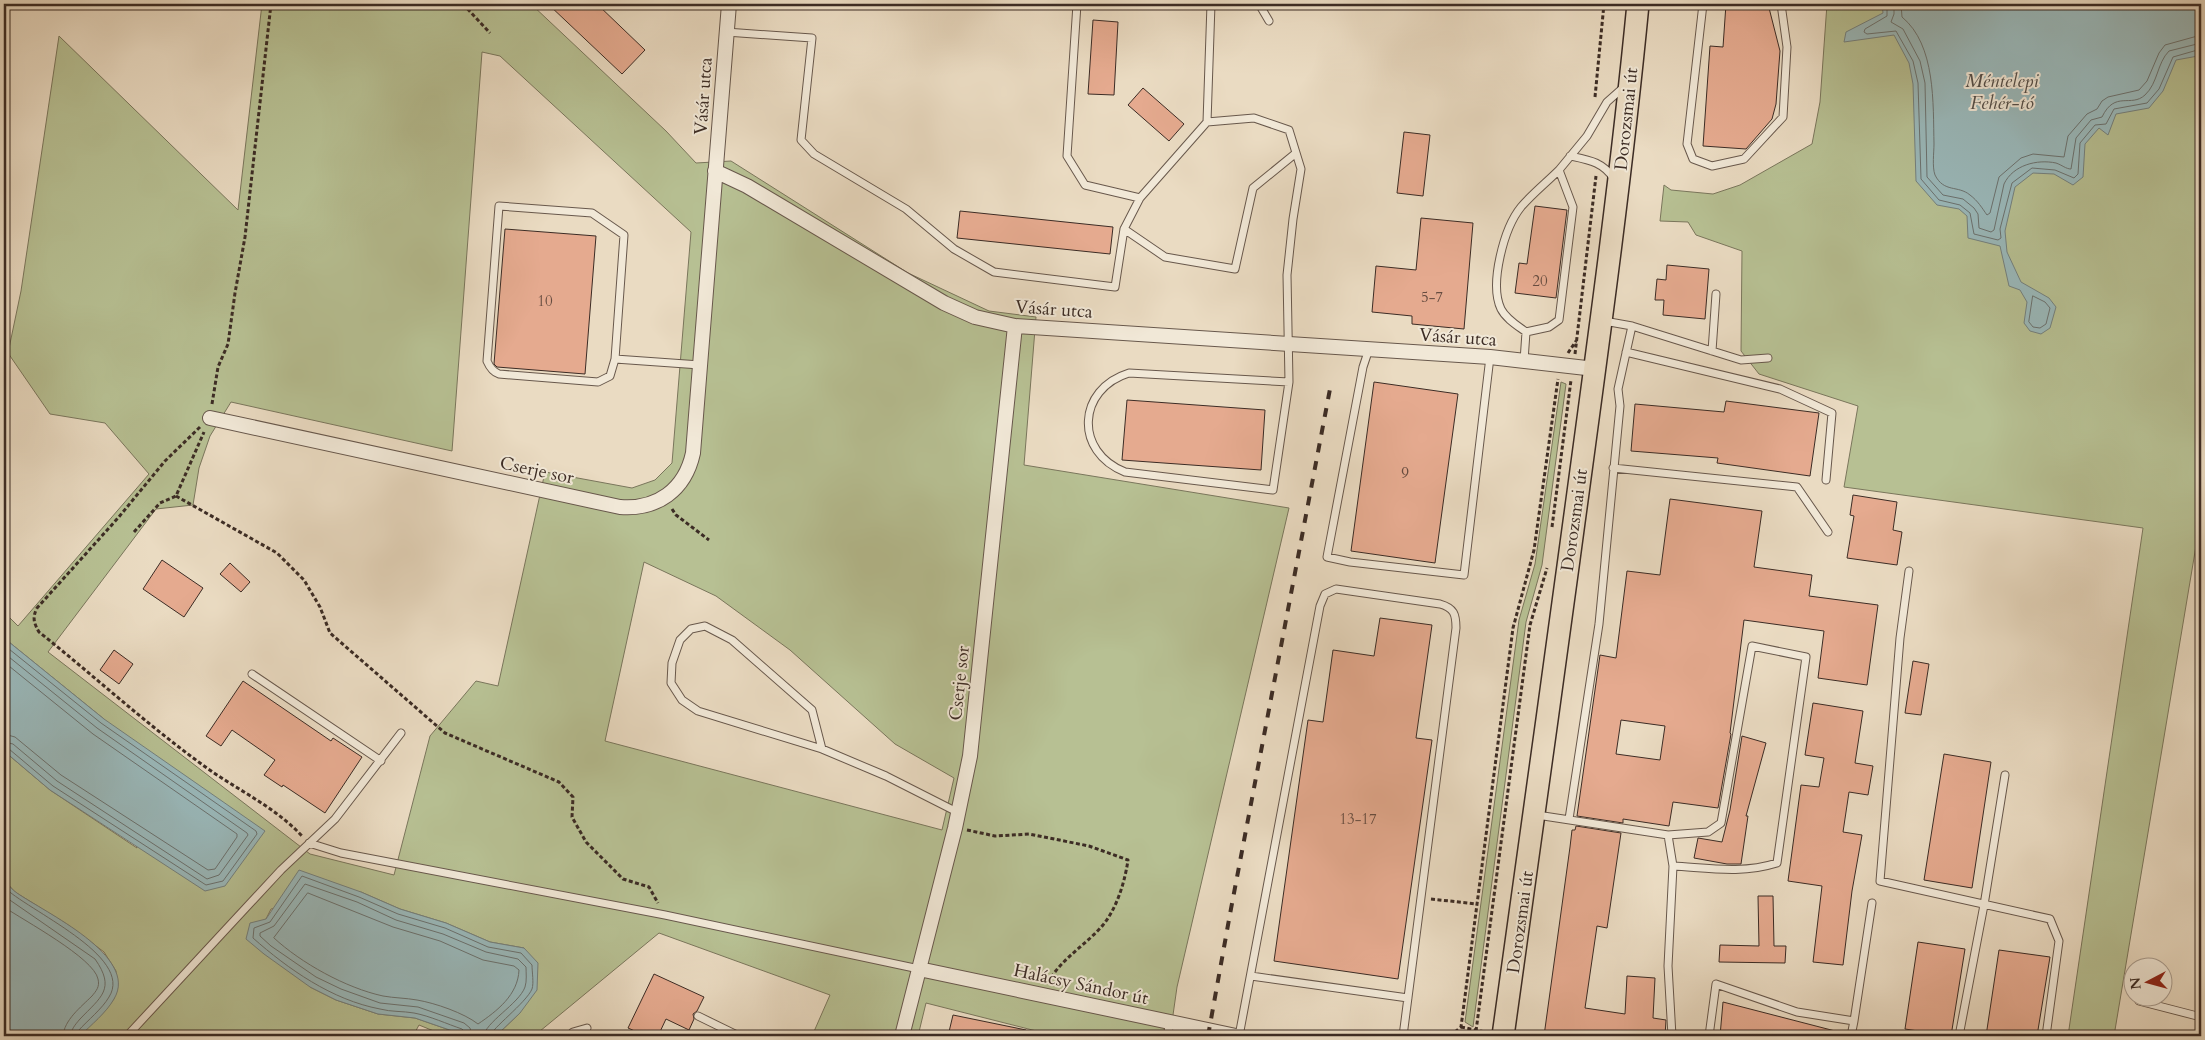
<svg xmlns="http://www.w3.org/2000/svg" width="2205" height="1040" viewBox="0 0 2205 1040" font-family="Cardo,serif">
<rect width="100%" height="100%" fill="#eadbc2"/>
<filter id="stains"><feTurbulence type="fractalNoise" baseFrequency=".004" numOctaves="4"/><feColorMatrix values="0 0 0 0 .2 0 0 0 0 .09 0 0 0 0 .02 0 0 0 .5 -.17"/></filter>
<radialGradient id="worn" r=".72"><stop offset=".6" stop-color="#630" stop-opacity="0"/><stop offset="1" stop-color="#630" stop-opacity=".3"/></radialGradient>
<!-- green -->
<path fill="#b7c093" stroke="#7a765c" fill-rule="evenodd" d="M262,4H531L666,131L696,163L731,161L908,273L989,311L1036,317L1024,465L1289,508L1177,987L1170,1036H1056L926,1003L918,1036H812L830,995L659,933L534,1036H488L500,1032L520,1013L524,948L490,942L446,923L400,909L361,892L271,909L266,919L310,987L336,1000L378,1014L415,1018L467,1036H446L419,1025L413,1036H80L114,999L116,971L104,952L68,925L15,892L4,880V751L50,790L137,848L104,719L4,638V612L18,626L149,474L105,423L50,414L8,353L21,291L59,36L238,210ZM482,52L500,56L691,232L672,463L655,480L632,488L545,472L498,686L476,681L430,736L394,875L310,854L48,652L156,509L193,505L199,468L210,436L231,402L452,451ZM644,562L716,596L790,650L895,744L954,778L942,830L605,741Z
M1827,4H2201V516L2114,1036H2068L2143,528L1844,487L1858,406L1759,374L1741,351L1742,251L1696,235L1688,222L1660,221L1664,185L1671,190L1713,194L1740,185L1812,144L1820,102Z
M1561,382L1566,384L1542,565L1526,622L1473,1027L1465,1022L1519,620L1535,564Z"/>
<!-- water -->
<path fill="#9ab9bb" stroke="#74817f" d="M1882,4H2201V53L2198,56L2176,60L2163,91L2149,108L2116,114L2108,135L2099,128L2085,144L2083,177L2073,185L2054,174L2033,173L2015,187L2005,231L2007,252L2021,282L2049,298L2056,307L2050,328L2041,334L2030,331L2024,323L2027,302L2020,290L2009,286L2000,246L1968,238L1967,216L1959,209L1937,205L1916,181L1913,84L1909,63L1894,35L1844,42L1846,32L1883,13Z
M4,638L104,719L265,831L225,886L205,891L50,790L4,751Z
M299,870L361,892L400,909L446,923L490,942L524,948L538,963L537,990L520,1013L500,1032L488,1036H467L415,1018L378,1014L336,1000L310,987L264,954L246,939L250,923L266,919Z
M4,880C8,884 12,890 17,893C44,912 140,956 114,999C106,1013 91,1025 80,1036H4Z"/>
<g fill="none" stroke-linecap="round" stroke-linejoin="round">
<!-- shore -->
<path stroke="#6b7270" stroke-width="1" d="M1887,4V16L1865,29L1864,32L1867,34L1896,31L1913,61L1918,83L1921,179L1939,200L1960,205L1970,213L1974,234L1998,240L2001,238L2000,229L2012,183L2032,168L2055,170L2074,178L2078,174L2080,143L2095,125L2106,124L2114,109L2147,103L2159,89L2173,57L2201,49
M1894,4V14L1891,22L1903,29L1920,61L1925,83L1927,177L1943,195L1963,199L1974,208L1978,214L1979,228L1991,232L1994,230L2004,184C2013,165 2037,159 2056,163C2062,165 2066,169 2071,169L2076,138L2091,120L2102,117C2115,90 2131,108 2145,95C2158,83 2157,63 2169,51L2201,43
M1901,4L1902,17C1936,45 1933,104 1934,144C1934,152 1932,167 1935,175C1944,193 1958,185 1970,195C1978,201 1982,208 1987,215L1990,213L1999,177L2021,158L2033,154L2064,157L2068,136L2087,114L2097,109L2102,101L2108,97L2139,90L2147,81L2159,53L2165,45L2201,35
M2033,296L2045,302L2050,308L2046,324L2040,328L2033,327L2029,322Z
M4,645L101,723L256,831L257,834L223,881L206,885L53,786L9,749L4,748
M4,653L97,728L247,833L248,835L219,875L207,879L57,781L13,744L4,742
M4,662L93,734L237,834V837L215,869L208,870L61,775L15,737L4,734
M4,887C26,910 135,956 109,997C102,1009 88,1020 78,1031L77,1036
M308,893L393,927L440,941L483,960L514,966L519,970C518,995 497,1011 478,1024C464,1013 435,1003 417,1000C406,998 394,998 383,996C346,988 301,963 274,938Z
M4,896L95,959C116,989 101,997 80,1019C75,1025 71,1029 71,1036
M4,907C23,920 94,958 98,979C100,987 96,991 92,996C81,1007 64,1020 63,1036
M466,1036L465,1032L462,1029C447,1024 430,1016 414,1013C403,1011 391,1012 380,1009C332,1000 288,969 253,938L254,928L270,922L302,876L359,897L398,914L445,928L488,947L521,953L532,965C532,972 534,983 532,989C526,1003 491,1029 490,1036
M472,1036L470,1028L464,1023L418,1007L380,1003L341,989L316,977L271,946L260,936V933L274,926L305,884L357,902L396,920L443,934L486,952L518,959L526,967C526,973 527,981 525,987C519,1004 484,1023 484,1036"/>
</g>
<!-- building -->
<path fill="#e5aa8f" stroke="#3c2c25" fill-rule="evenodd" d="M548,4H597L645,50L622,74Z
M1726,4H1768L1780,51L1776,104L1772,119L1746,149L1703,146L1710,46L1723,47Z
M1093,20L1118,22L1114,95L1088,94Z
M1143,88L1184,124L1169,141L1128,105Z
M1404,132L1430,135L1423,196L1397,193Z
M1535,206L1567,210L1556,298L1515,293L1519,263L1527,264Z
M960,211L1113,227L1110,254L957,238Z
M1421,218L1473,223L1464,329L1412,324V316L1372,312L1376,266L1416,270Z
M505,229L596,236L585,374L497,367L494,364Z
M1667,265L1709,269L1705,319L1663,315L1664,300H1655L1657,279L1666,280Z
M1374,382L1458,394L1435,563L1351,551Z
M1127,400L1265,410L1261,470L1122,460Z
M1726,401L1819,413L1810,476L1717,463L1718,458L1631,451L1635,404L1724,412Z
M1853,495L1897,502L1893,530L1902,532L1897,565L1847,558L1854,516L1850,515Z
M1670,499L1762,511L1754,567L1812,575L1809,596L1878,605L1867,685L1818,678L1824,631L1744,620L1730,733L1731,734L1718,808L1673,802L1669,826L1623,819V823L1577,816L1600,655L1616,658L1627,571L1660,575ZM1621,720L1665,726L1660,760L1616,754Z
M162,560L203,588L184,617L143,589Z
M230,563L250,582L241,592L220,574Z
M1380,618L1432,625L1416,738L1432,740L1398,979L1274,961L1308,720L1323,722L1333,650L1374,656Z
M114,650L133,664L119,684L100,670Z
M1913,661L1929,664L1921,715L1905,713Z
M243,681L331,741L333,738L362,757L325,813L283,785L282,787L264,775L275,760L232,730L221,746L206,736Z
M1813,703L1863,711L1855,763L1873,766L1868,795L1849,792L1843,832L1862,835L1852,891L1843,965L1813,962L1822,886L1788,881L1801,785L1819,787L1824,758L1805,755Z
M1742,736L1766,743L1746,816H1748L1741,864H1727L1694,858L1698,838L1722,842L1730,810Z
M1944,754L1991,762L1972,888L1924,880Z
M1576,826L1621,833L1607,928L1597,926L1585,1008L1625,1014L1627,976L1655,978L1653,1018L1666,1020L1665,1036H1544L1570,847L1572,830H1575Z
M1758,896H1773L1774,946H1786L1785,963L1719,962L1720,945L1759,946Z
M1918,942L1965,949L1951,1036L1905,1029Z
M1999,950L2050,957L2037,1036H1986Z
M654,974L704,997L697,1011L693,1014L694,1019L689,1030L666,1019L658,1036H646L628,1028Z
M1723,1002L1839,1032L1838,1036H1720Z
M953,1015L1026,1030V1036H948Z"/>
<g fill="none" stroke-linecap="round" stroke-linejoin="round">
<defs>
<path id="lane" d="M1077,4L1067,156L1085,185L1140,198L1124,229L1165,257L1235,269L1253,188L1296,153
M1259,4L1269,21
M1703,4L1687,144L1693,159L1712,166L1744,159L1783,117L1787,47L1781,4
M726,32L812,38L801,140L814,154L906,209L954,249L994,272L1115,287L1124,229
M1207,122L1254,118L1289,130L1301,169L1293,219L1287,275L1289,382L1273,490L1125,472C1074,452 1077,389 1129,373L1289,382
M1570,156C1589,160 1603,162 1614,179
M1140,198L1207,122L1211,4
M499,206L592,213L624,235L615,359L610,376L598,382L499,374C493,372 490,368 487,361Z
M1604,321L1632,326L1741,360L1768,358
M1526,332C1518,326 1506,319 1501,309C1489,284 1504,228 1521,207C1532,194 1547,182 1559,170
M1369,349L1363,367L1327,557L1350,562L1464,575L1490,357
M1712,351L1716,294
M1626,352L1780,389L1832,413L1826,480
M615,359L700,365
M1524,361L1526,332L1549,327L1559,320L1573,207L1559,170L1587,136L1607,102L1625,86
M1613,468L1797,487L1828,532
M1909,571L1900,638L1880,881L2050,919L2059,941L2046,1036
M252,674L381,761
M822,749L812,710L732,640L705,626L691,629L680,640L672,663L671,683L682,700L698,711L822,749L886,776L959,813
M1537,815L1668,835L1673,866L1668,966L1672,1036
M1569,819L1599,624L1620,406L1618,389L1632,326
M1668,835L1708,832L1721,823L1752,646L1806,657L1777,863C1742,874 1709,868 1673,866
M309,843L341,853L665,915L919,969
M1251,976L1408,998
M2139,1001L2201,1017
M698,1016L739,1036
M1854,1021L1872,903
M127,1036L281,870L335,819L401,733
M569,1036L573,1032L587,1028
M1167,1036L1170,1022
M1239,1036L1320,606L1325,594L1336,589L1440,604C1454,608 1456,614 1456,628L1403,1036
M1709,1036L1716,984L1797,1012L1854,1021L1851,1036
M1959,1036L1984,905L2005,775"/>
<path id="street" d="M715,171L747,186L944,303L975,317L1015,326L1490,357L1595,369
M210,418L620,507C657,510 685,490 693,453L729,4
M919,969L1236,1036
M902,1036L955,828L970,756L1015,326"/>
<path id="primary" d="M1503,1036C1526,877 1547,718 1569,559C1594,374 1620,190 1638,4"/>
</defs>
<!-- lane casing -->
<use href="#lane" stroke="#68584c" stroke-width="9"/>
<!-- street casing -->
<use href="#street" stroke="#68584c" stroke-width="16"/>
<!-- primary casing -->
<use href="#primary" stroke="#3c2c25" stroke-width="24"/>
<!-- path -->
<path stroke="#3c2c25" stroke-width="3" stroke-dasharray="4 2.5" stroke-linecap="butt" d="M463,4L490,33
M1595,97L1604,4
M1568,353L1576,341
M1575,354L1596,176
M212,404L218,367L228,344L235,293L245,237L271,4
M200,427L165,461L118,518L37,608C32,618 34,623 39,632C93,675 144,722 200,763C233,788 273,805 302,836
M176,496L277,553L304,580L320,607L330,633L445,733L559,782L573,797L572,817L586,842L623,879L649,887L658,903
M672,509L676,515L709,540
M1552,527L1571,380
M134,532L160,503L176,496L204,432
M967,830L995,836L1029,834L1089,846L1128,860C1125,881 1117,908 1103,925C1086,945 1062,958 1049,981
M1431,899L1477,904
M1461,1027L1485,1032
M1476,1031L1530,625L1547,568
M1450,1036L1461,1027L1513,628L1534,550L1558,379"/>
<!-- lane -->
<use href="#lane" stroke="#f1e8d7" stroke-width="7"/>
<!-- street -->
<use href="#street" stroke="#f1e8d7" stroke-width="14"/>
<!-- primary -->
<use href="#primary" stroke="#eadbc2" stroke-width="21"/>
<!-- rail -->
<path stroke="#3c2c25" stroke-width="4" stroke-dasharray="9 9" stroke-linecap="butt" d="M1208,1036L1230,914L1330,389"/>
</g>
<g text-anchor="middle" stroke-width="4" stroke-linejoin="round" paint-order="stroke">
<!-- number labels -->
<g font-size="15" fill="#664c40">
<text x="1540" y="286">20</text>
<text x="1432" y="302">5-7</text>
<text x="545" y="306">10</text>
<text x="1405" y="478">9</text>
<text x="1358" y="824">13-17</text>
</g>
<!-- street labels -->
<g font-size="18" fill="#3c2c25" stroke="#f1e8d7">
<text transform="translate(703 96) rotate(-86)" y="6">Vásár utca</text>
<text transform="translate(1626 119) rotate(-84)" y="6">Dorozsmai út</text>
<text transform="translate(1054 309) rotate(4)" y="6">Vásár utca</text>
<text transform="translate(1458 337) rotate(4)" y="6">Vásár utca</text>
<text transform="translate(537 470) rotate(12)" y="6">Cserje sor</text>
<text transform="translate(1574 520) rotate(-82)" y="6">Dorozsmai út</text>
<text transform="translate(959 683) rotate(-84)" y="6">Cserje sor</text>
<text transform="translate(1520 922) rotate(-82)" y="6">Dorozsmai út</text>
<text transform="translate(1081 984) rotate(12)" y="6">Halácsy Sándor út</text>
</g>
<!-- water labels -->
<g font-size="19" font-style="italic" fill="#544f4a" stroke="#f1e8d7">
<text x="2002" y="87">Méntelepi<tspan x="2002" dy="22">Fehér-tó</tspan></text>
</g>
</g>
<!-- margin -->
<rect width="2205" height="1040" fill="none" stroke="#eadbc2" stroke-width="20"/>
<rect x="5" y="5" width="2195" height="1030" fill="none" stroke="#3c2c25" stroke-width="2.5"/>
<rect x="10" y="10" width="2185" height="1020" fill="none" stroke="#3c2c25"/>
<!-- north arrow -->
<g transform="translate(2148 982) rotate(264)"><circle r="24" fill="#f1e8d7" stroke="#a99d90"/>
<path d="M0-4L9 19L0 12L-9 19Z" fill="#8f2418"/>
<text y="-8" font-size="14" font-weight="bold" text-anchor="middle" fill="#3c2c25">N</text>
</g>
<rect width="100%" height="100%" filter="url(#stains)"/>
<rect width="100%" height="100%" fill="url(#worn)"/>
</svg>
